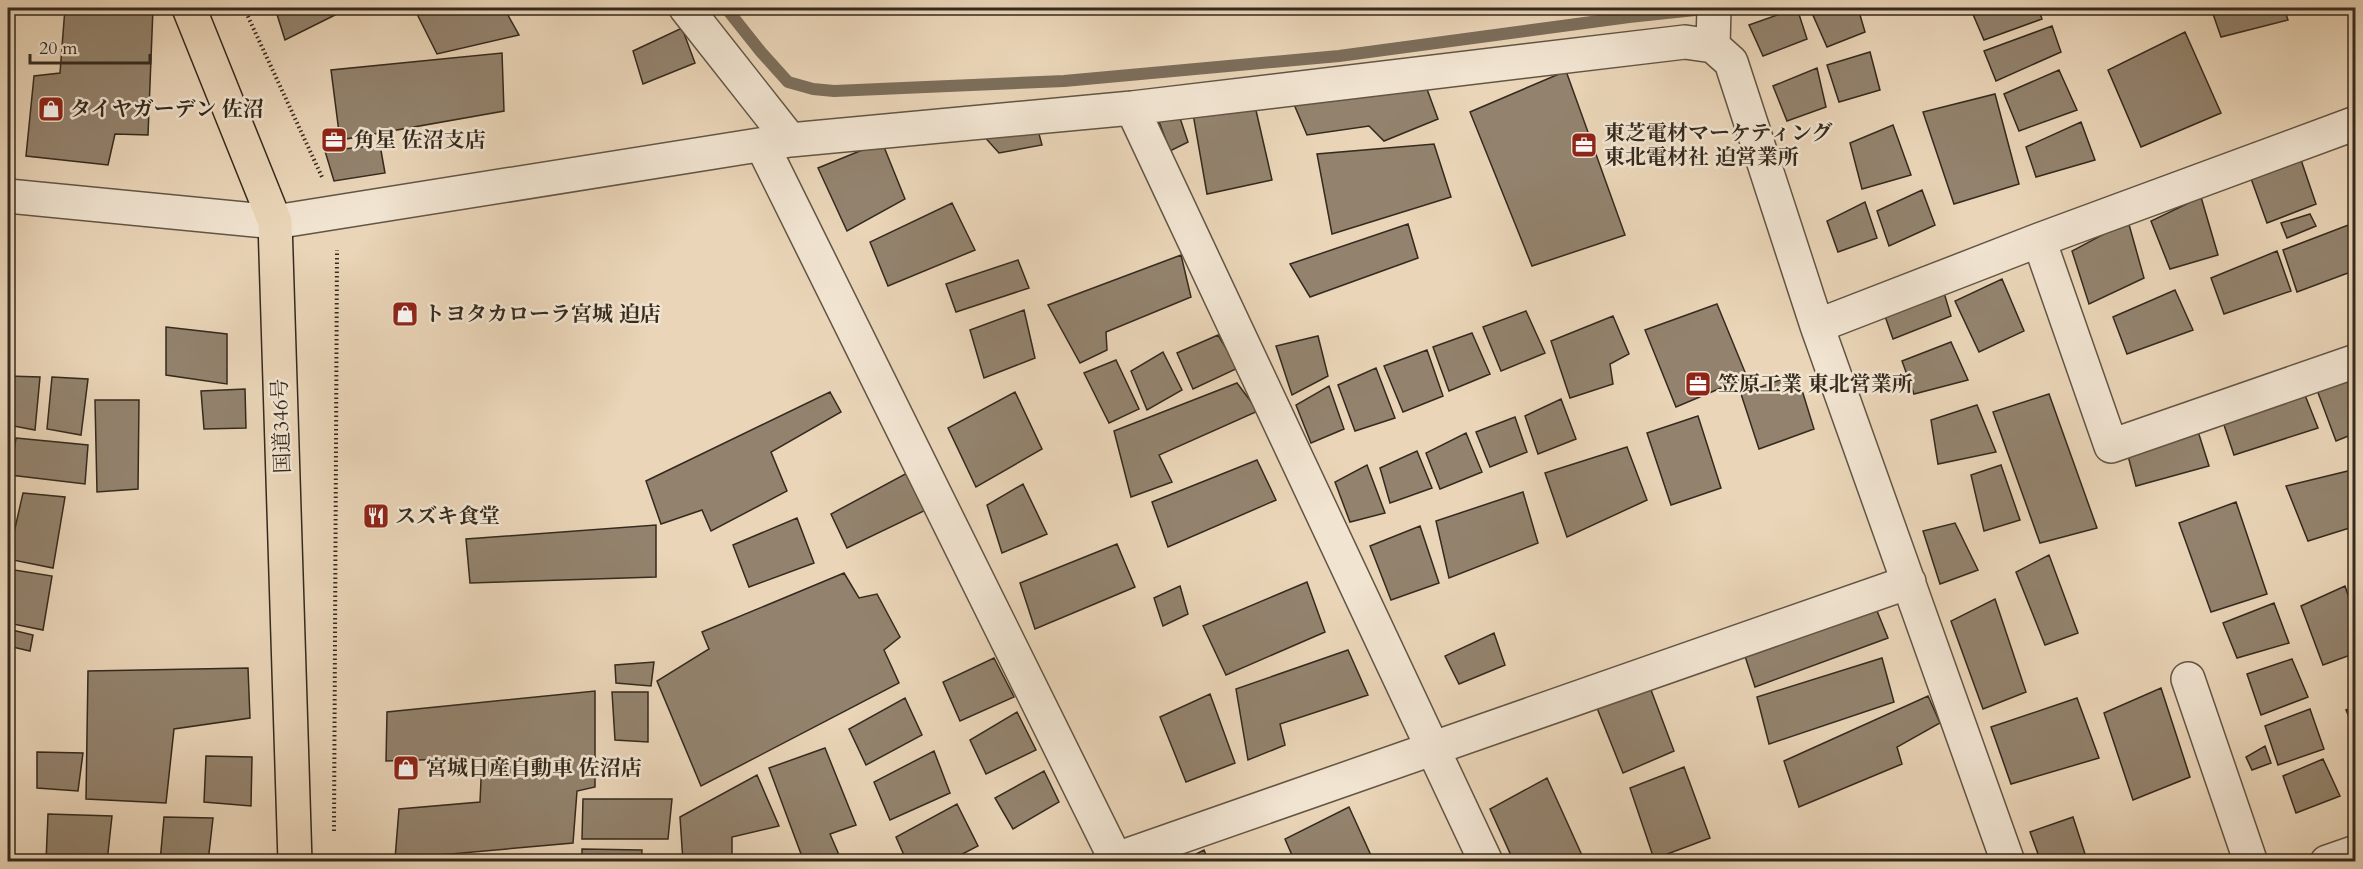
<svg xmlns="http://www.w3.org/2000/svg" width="2363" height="869" viewBox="0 0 2363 869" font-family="Cardo,'Noto Serif JP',serif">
<rect width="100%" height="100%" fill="#ead5b8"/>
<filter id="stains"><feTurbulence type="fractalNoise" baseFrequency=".00333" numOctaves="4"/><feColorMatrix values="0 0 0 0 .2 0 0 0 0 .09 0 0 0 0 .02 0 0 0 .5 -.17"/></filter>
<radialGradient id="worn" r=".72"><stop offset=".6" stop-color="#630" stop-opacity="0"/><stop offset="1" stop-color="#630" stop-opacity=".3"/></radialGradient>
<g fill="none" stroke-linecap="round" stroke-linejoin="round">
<!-- stream -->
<path stroke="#7c6e5b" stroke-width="12" d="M726,8L761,52L788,82L813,89L834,91L1064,81L1339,56L1629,17L1714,8"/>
</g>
<!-- building -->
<path fill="#93836e" stroke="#342a1e" stroke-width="1.5" d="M65,8H153L148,135L115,134L108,165L26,156L34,76L60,73Z
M275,8H342L343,11L285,40Z
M414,8H504L519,35L437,54Z
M1797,8L1807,39L1763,56L1749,25Z
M1835,8H1858L1865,32L1827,47L1812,13Z
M1985,8H2038L2042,19L1984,40L1972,12Z
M2211,8H2284L2288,20L2221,37Z
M2052,26L2061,52L1996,81L1984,51Z
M682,28L695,63L643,84L633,51Z
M2185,32L2221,113L2141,147L2108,70Z
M1870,52L1880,90L1839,102L1827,65Z
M502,53L504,111L340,140L331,70Z
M1817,68L1826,107L1787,121L1773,86Z
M2059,70L2077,110L2019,131L2004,94Z
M1566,71L1625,235L1532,266L1470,112Z
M1424,81L1438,119L1384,141L1369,126L1307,135L1293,102Z
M1995,94L2019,184L1954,204L1923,112Z
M1255,106L1272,180L1207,194L1193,114Z
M1177,109L1188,142L1170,151L1158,119Z
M2081,122L2095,160L2036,177L2026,147Z
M1036,123L1042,145L999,153L981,133Z
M1893,125L1911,175L1862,189L1850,143Z
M882,142L905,199L847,231L818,168Z
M1434,144L1451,197L1332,234L1317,154Z
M380,145L385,173L334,181L325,151Z
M2299,154L2316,204L2267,223L2249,173Z
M1922,190L1935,225L1889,246L1877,211Z
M2201,197L2218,255L2170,269L2151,221Z
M1865,202L1877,238L1838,252L1827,221Z
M952,203L975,250L888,286L870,242Z
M2310,214L2316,226L2287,238L2281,223Z
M2128,221L2144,278L2089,304L2072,251Z
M2356,222V245L2353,246L2356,270L2297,292L2283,250Z
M1408,224L1418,258L1310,297L1290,264Z
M2277,251L2291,291L2224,314L2211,278Z
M1181,255L1191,297L1106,332L1107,350L1080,363L1048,305Z
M1018,260L1029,288L956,312L946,284Z
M2002,279L2024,331L1979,352L1955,301Z
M1942,286L1951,316L1893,339L1885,316Z
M2175,290L2193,330L2127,354L2113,317Z
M1717,304L1747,377L1676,407L1645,330Z
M1024,310L1035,358L984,378L970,330Z
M1526,311L1545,353L1501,371L1483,327Z
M1613,316L1629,354L1610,364L1613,384L1570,398L1551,341Z
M166,327L227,334V384L166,375Z
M1472,333L1490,374L1449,391L1433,347Z
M1218,335L1238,368L1193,389L1177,353Z
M1318,336L1328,376L1292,395L1276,346Z
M1951,342L1968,380L1914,394L1902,361Z
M1427,350L1443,396L1403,412L1384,366Z
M1163,352L1182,390L1147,410L1131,371Z
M1116,360L1139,409L1109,423L1084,373Z
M1376,368L1395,418L1355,431L1338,385Z
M2356,373V433L2336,441L2317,390Z
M1797,374L1814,429L1759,449L1741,394Z
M8,376L40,377L35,430L8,425Z
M52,377L88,379L81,435L47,429Z
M1237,383L1258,411L1159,455L1172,482L1131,497L1114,431Z
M1329,386L1344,429L1311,443L1296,405Z
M245,389L246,428L204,429L201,391Z
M2303,390L2318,428L2234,455L2222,419Z
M830,392L841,412L771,452L787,491L711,531L702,510L661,524L646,481Z
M1015,392L1042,449L976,487L948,428Z
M2049,394L2097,528L2040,543L1993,412Z
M1561,399L1576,439L1538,454L1525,416Z
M95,400H139L138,489L97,492Z
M1977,405L1996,452L1938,464L1931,420Z
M1698,416L1721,488L1671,505L1647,433Z
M1515,417L1527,452L1490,467L1476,432Z
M2196,425L2209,466L2136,486L2127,452Z
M1466,433L1482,472L1440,489L1426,453Z
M16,438L88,445L85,484L10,475Z
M1627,447L1647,500L1567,537L1545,473Z
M1417,451L1432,488L1390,503L1380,468Z
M1257,460L1276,500L1168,547L1152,502Z
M1367,465L1385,513L1350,522L1335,482Z
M2001,465L2020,520L1984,531L1971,475Z
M2356,469V526L2308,541L2286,486Z
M909,472L926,510L847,548L831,514Z
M1023,484L1047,534L1002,553L987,505Z
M1523,492L1538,543L1449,578L1436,521Z
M23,493L65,497L53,568L8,559Z
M2236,502L2267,594L2211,612L2179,523Z
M797,518L814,563L749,587L733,545Z
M1955,523L1978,570L1940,584L1923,531Z
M656,525V577L470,583L466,539Z
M1420,526L1439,583L1391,600L1370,546Z
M1117,544L1135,587L1035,629L1020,583Z
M2049,555L2078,633L2045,645L2016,572Z
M8,569L52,576L43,630L8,623Z
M844,573L859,598L877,594L900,637L884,650L899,683L701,786L657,681L709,649L702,632Z
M1307,582L1325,632L1226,675L1203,626Z
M1180,586L1188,614L1163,626L1154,598Z
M2345,586L2356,619V653L2323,665L2301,606Z
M1995,599L2026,692L1983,709L1951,621Z
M1873,601L1888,638L1755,687L1743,650Z
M2274,603L2289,643L2237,658L2223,623Z
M8,629L33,635L30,651L8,646Z
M1494,633L1505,665L1459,684L1445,656Z
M1348,650L1368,695L1280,724L1285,745L1248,760L1236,689Z
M994,658L1014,697L960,721L943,682Z
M1882,658L1894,702L1769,744L1757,697Z
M2292,659L2308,697L2261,715L2247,674Z
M654,662L651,686L616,683L615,665Z
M248,668L250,718L174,729L166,803L86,799L88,671Z
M1648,682L1674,751L1623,773L1595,703Z
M2161,688L2190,777L2133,800L2104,713Z
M595,691V787L577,791L573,843L395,859L399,809L480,802L482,758L386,761L387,712Z
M612,692H648V742L615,740Z
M1210,694L1235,763L1186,782L1160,717Z
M1928,696L1940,723L1897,747L1902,764L1799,807L1784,761Z
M905,698L922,735L866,765L849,729Z
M2077,698L2099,758L2011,784L1991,727Z
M2356,706V733L2346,710Z
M2310,709L2324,749L2278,765L2265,726Z
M1017,712L1036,750L986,774L970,740Z
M2265,746L2271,763L2252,770L2246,757Z
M825,748L856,825L830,834L842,862H804L769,768Z
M934,751L950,793L890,820L874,782Z
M37,752L83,753L78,791L37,788Z
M206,756L252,757L251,806L204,802Z
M2323,759L2340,796L2296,813L2283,776Z
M1684,767L1710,838L1654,859L1630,788Z
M1044,771L1059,802L1013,829L995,798Z
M757,775L779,826L732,837V862H683L680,817Z
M1547,778L1585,862H1514L1490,809Z
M583,799H672L668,839H582Z
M957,804L978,846L947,862H907L896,837Z
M1349,807L1374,862H1295L1285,839Z
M48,814L112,816L107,862H46Z
M164,817L213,818L208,862H160Z
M2073,817L2087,860L2041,862L2030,832Z
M582,849L642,850L641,862H582Z
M1204,850L1209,862H1180Z"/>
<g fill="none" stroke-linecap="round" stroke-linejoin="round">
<defs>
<path id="minor" d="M686,8L790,140
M1713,46L1714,8
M1132,108L1486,862
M762,145L1117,862
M8,196L275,222L790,140L1132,108L1685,42L1713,46L1731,62L1817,326L2008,862
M2039,240L2111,446L2356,361
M1817,326L2039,240L2356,123
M2188,679L2250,860
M1108,862L1909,582
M2327,862L2356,852"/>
<path id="highway" d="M189,8L275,222L295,862"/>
</defs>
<!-- minor casing -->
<use href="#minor" stroke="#625544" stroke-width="36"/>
<!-- highway casing -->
<use href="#highway" stroke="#342a1e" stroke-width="36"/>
<!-- path -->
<path stroke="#342a1e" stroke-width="4" stroke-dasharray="1.5 3" stroke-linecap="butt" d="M244,8L322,177
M334,831L337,250"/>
<!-- minor -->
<use href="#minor" stroke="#f1e4d1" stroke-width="33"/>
<!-- highway -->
<use href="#highway" stroke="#ead5b8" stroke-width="33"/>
</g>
<!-- icons -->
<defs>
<symbol id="shop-square" viewBox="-11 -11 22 22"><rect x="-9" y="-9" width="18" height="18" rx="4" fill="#8f2418" stroke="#f1e4d1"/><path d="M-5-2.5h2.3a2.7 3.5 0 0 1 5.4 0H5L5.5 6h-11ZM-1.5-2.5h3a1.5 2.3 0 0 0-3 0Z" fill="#fff"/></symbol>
<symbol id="office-square" viewBox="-11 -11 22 22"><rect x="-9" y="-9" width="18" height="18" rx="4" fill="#8f2418" stroke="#f1e4d1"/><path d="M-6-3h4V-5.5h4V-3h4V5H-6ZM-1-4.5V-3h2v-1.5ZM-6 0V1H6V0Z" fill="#fff"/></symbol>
<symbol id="restaurant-square" viewBox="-11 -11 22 22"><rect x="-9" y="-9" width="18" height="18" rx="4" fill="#8f2418" stroke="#f1e4d1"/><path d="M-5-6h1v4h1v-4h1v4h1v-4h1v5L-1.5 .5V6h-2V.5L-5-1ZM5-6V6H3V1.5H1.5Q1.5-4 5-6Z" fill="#fff"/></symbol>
</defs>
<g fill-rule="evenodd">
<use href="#shop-square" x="36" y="94" width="30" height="30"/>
<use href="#office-square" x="319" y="125" width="30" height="30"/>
<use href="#office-square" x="1569" y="130" width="30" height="30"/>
<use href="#shop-square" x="390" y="299" width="30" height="30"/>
<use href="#office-square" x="1683" y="369" width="30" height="30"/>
<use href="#restaurant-square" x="361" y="501" width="30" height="30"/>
<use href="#shop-square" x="391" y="753" width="30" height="30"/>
</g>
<g text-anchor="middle" stroke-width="5" stroke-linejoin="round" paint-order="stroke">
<!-- poi labels -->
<g font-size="21" font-weight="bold" fill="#342a1e" stroke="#f1e4d1" text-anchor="start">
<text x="70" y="116">タイヤガーデン 佐沼</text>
<text x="1604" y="140">東芝電材マーケティング<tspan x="1604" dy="24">東北電材社 迫営業所</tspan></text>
<text x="354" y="147">角星 佐沼支店</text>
<text x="424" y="321">トヨタカローラ宮城 迫店</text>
<text x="1718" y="391">笠原工業 東北営業所</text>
<text x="395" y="523">スズキ食堂</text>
<text x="426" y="775">宮城日産自動車 佐沼店</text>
</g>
<!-- street labels -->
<g font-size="21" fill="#342a1e" stroke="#f1e4d1">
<text transform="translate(281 426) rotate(-92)" y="7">国道346号</text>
</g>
</g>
<!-- margin -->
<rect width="2363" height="869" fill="none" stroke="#ead5b8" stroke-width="30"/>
<rect x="9" y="9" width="2345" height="851" fill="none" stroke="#342a1e" stroke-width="3"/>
<rect x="15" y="15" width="2333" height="839" fill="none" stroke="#342a1e" stroke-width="1.5"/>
<!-- scale -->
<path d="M30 54v9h120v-9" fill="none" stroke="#342a1e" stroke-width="3"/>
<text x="39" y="54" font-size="18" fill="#342a1e" stroke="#f1e4d1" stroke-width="4.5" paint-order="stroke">20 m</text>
<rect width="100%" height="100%" filter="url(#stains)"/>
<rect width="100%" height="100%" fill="url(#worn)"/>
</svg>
